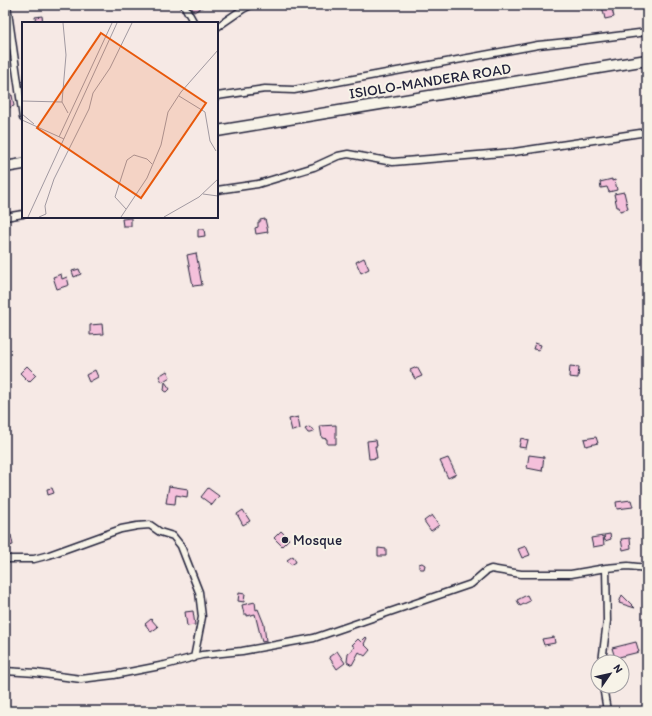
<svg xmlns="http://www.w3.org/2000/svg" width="652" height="716" viewBox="0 0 652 716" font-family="Itim,sans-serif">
<rect width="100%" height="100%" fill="#f6e9e5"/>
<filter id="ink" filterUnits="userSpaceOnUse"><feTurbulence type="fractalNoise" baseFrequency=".025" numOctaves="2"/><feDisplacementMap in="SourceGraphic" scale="8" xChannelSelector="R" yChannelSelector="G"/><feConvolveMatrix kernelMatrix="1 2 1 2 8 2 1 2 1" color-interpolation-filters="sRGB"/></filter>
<g filter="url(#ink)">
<!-- building -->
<path fill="#f4c0db" stroke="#22223b" d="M190,5H206L194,12Z
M608,5H611L614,17L605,19L602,6Z
M42,16L43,23H36L35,17Z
M12,95L14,106L8,108L6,96Z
M612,179V181L615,180L617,190L609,192L607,187L601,188L600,182Z
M624,192L628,209L620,211L619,207H617L614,194Z
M131,218V226H123L122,219Z
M265,219L268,232L256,234L255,228L258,227V222H260V220Z
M198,229H204L205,236L198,237Z
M196,253L202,285L193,286L187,255Z
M364,258L369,269L361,273L356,262Z
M79,269L81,274L74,277L72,271Z
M61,274L62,279L67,277L69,285L57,289L53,277Z
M102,324L103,334L90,335V325Z
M535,343L541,345L539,350L533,349Z
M27,366L36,375L29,382L20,373Z
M570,366L579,367L578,378L569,377Z
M417,367L422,376L415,379L410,370Z
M95,370L98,377L89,382L86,375Z
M167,371L170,377L162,382L159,376Z
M165,382L170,389L167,392L165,391L164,390Z
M298,417L300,429L292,431L289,419Z
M336,425V444H327V439L322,438L320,426Z
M309,427L315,431L310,433H308L305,429Z
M596,437L598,443L586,446L584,439Z
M521,438L528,440L526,448L519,447Z
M376,440L377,446H375L377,458L369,459L367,441Z
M529,455L544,457L542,471L527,468Z
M448,458L456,474L448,478L440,461Z
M169,486L188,489L187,497L176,495L175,504L166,503Z
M52,488L54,493L48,495L47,489Z
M208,488L219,496L212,505L201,497Z
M631,500L633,507L617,509L616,502Z
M243,510L250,521L243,525L237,514Z
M432,515L439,525L431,531L424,521Z
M281,531L289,539L282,546L274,538Z
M610,534L611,539L605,541L604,535Z
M11,535L13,545L5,547V537Z
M603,536L604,545L593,547L591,538Z
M630,538L631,548L623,550L621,539Z
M526,546L530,555L522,558L518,549Z
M378,548L386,549V556H378Z
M293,556L296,562L291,565L287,560Z
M422,563L425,565L424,569H421L419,568V564Z
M239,593L245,594L244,602L238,601Z
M527,595L530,601L520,606L517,600Z
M622,595L635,608L619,603Z
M255,602L256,610L258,609L264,624L266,641L262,642L255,614L247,616V614H244L242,605Z
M193,611L195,625L187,626L185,612Z
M151,619L158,627L151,632L145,624Z
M366,637L367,638L364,644L370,650L365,656L359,652L352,665L347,662L348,653L355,647L352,645L358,639L361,642Z
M554,637L555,643L544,645L542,639Z
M636,642L639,652L615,658L612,648Z
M337,651L345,663L337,669L329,657Z"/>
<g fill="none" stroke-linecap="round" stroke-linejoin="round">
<defs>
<path id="minor" d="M7,5L23,118
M184,5L194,23
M217,27L243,9L251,5
M217,96L265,89L294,90L538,45L577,41L647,32
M217,190L258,184L314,167L338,156L348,154L393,162L514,152L647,132
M5,217L23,214
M5,559H34L49,555L121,529L137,526L150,525L160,532L173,536L181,546L199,592L202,617L194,658
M602,662L607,621L606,568
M5,671L36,673L81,679L114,675L165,665L202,655L242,651L314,638L471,584L486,571L491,569L521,574H571L606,568L628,566L647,568
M603,686L607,711"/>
<path id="trunk" d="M217,131L647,60
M5,167L23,164"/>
</defs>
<!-- minor casing -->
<use href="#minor" stroke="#22223b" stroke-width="9"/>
<!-- trunk casing -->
<use href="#trunk" stroke="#22223b" stroke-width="13"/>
<!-- minor -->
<use href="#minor" stroke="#f7f3e8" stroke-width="6"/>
<!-- trunk -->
<use href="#trunk" stroke="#f7f3e8" stroke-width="10"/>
</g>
</g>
<!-- markers -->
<circle fill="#22223b" stroke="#f7f3e8" stroke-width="1.5" cx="285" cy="540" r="4"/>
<g text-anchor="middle" stroke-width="4" stroke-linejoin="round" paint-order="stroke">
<!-- street labels -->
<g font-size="15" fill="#22223b" stroke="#f7f3e8">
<text transform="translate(430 81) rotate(-9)" y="5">ISIOLO-MANDERA ROAD</text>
</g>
<!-- poi labels -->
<g font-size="15" fill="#22223b" stroke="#f7f3e8" text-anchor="start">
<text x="293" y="545">Mosque</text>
</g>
</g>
<!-- overview -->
<g transform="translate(22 22)">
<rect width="196" height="196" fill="#f6e9e5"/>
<path fill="none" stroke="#a199a1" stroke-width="1" d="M41,1L44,33L40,80L46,91M157,74L183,90L188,119L194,129M0,79L40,80M0,92L12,102M0,98L42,117M37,115L90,1M181,172L196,174M104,187L93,175L105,138L112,133L125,137L130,142M6,195L95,1M17,195L24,192L23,184L32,157L67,87L71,71L88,46L110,1M99,195L125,156L139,123L146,90L159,70L196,28M142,195L177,175L196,157"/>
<path fill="#e8590c" fill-opacity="0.15" stroke="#e8590c" stroke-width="2" d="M79,11L184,81L119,176L15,106Z"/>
<rect width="196" height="196" fill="none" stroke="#22223b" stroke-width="2"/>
</g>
<!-- margin -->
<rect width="652" height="716" fill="none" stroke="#f7f3e8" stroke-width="20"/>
<rect x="10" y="10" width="632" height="696" fill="none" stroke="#22223b" stroke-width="1.5" filter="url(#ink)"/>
<!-- north arrow -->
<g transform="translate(610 674) rotate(56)"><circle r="19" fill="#f7f3e8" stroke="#a29fa3"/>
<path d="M0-3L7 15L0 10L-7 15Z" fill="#22223b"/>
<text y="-6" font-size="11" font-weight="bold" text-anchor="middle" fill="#22223b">N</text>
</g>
</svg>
